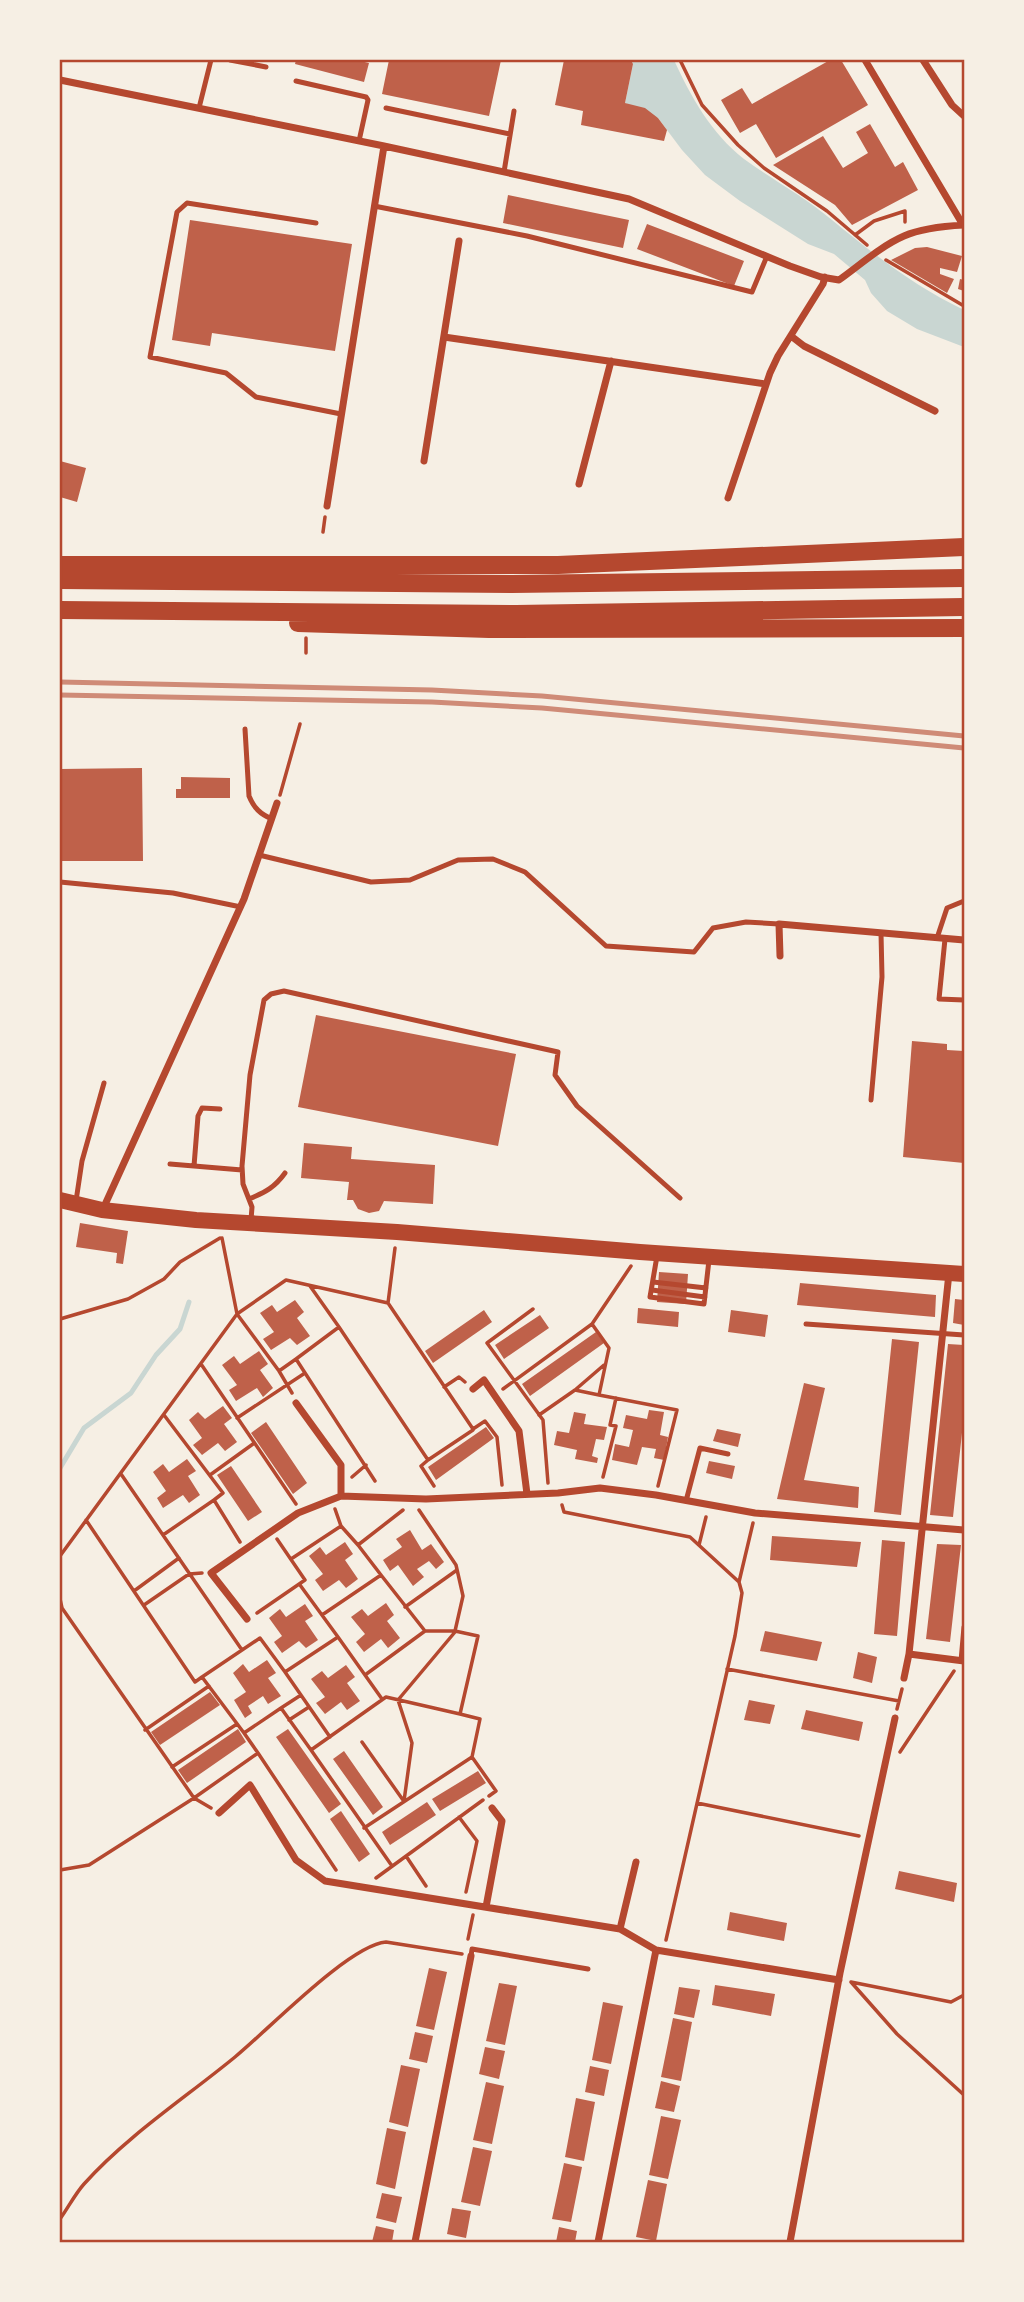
<svg xmlns="http://www.w3.org/2000/svg" width="1024" height="2302" viewBox="0 0 1024 2302" font-family="Helvetica,sans-serif">
<rect width="100%" height="100%" fill="#f6efe4"/>
<!-- water -->
<path fill="#c9d6d2" d="M631,60H674C691,97 711,133 744,159C773,180 805,197 832,220C876,256 914,286 964,310V347L917,329L887,311L871,293L865,280L834,254L808,244L740,201L705,175L682,150L658,118L625,103L633,64Z"/>
<g fill="none" stroke-linecap="round" stroke-linejoin="round">
<!-- stream -->
<path stroke="#c9d6d2" stroke-width="5" d="M60,1468L84,1428L131,1393L156,1355L180,1329L189,1302"/>
</g>
<!-- building -->
<path fill="#bf614a" d="M296,60H356L369,63L364,82L295,64Z
M389,60H501L489,116L382,94Z
M564,60H631L633,64L625,103L645,108L658,118L667,130L664,141L581,125L583,111L555,105Z
M830,60H841L868,105L776,158L756,124L740,133L721,100L742,88L752,104Z
M870,124L895,167L903,162L918,190L852,225L835,205L773,165L823,136L843,168L868,153L856,132Z
M508,195L629,220L623,248L503,223Z
M190,220L352,244L335,351L212,333L210,346L172,340Z
M647,224L744,261L734,286L637,249Z
M927,247L962,256L957,272L940,268V274L954,279L947,293L891,260L915,248Z
M960,279L964,280V291L958,289Z
M60,461L86,468L77,502L60,497Z
M142,768L143,861H60V769Z
M181,777L230,778V798H176V789H181Z
M316,1015L516,1054L498,1146L298,1107Z
M912,1041L947,1044V1050L964,1051V1163L903,1157Z
M304,1143L352,1147L351,1159L435,1165L433,1204L384,1201L379,1211L369,1213L358,1209L353,1200H347L349,1182L301,1178Z
M80,1223L128,1231L123,1264L116,1263L117,1253L76,1247Z
M659,1272L688,1274L686,1304L657,1302Z
M800,1283L936,1295L935,1317L797,1305Z
M955,1299L964,1300V1325L953,1323Z
M295,1300L304,1312L297,1318L310,1336L297,1345L290,1338L271,1350L263,1339L274,1332L260,1313L272,1305L277,1312Z
M638,1308L679,1312L678,1327L637,1323Z
M484,1310L492,1322L433,1363L425,1351Z
M731,1310L768,1315L765,1337L728,1332Z
M540,1315L549,1328L504,1359L495,1345Z
M596,1332L604,1343L530,1396L522,1384Z
M892,1339L919,1342L901,1515L874,1512Z
M948,1344L964,1345V1414L953,1517L930,1515Z
M259,1351L268,1364L260,1370L273,1388L263,1397L257,1388L236,1401L229,1390L237,1385L222,1365L234,1356L240,1364Z
M804,1383L825,1388L804,1480L859,1487L858,1508L777,1499Z
M223,1406L232,1418L224,1424L237,1442L225,1451L218,1443L202,1455L193,1445L202,1438L189,1420L198,1412L205,1419Z
M649,1410L664,1412L660,1435L668,1437L664,1460L654,1458L656,1449L642,1447L637,1465L612,1460L615,1444L629,1447L633,1430L623,1428L626,1415L647,1419Z
M574,1412L586,1414L584,1424L607,1427L604,1440L596,1439L592,1456L598,1458L597,1463L575,1459L577,1450L554,1445L557,1431L569,1433Z
M266,1422L307,1483L293,1494L251,1433Z
M486,1427L494,1438L436,1480L428,1467Z
M717,1429L741,1434L738,1447L713,1441Z
M187,1459L196,1471L188,1476L200,1495L189,1503L183,1495L163,1508L157,1498L166,1491L153,1472L163,1464L169,1472Z
M709,1461L735,1466L732,1479L706,1473Z
M231,1466L262,1512L248,1521L217,1475Z
M410,1530L422,1550L431,1544L444,1562L436,1569L429,1561L417,1569L424,1577L413,1586L398,1565L390,1571L383,1560L402,1547L396,1539Z
M772,1536L861,1542L857,1567L770,1560Z
M882,1540L905,1542L897,1636L874,1634Z
M345,1542L353,1554L345,1560L358,1579L346,1588L339,1580L323,1591L315,1580L323,1574L309,1556L320,1547L326,1555Z
M937,1544L961,1545L950,1642L926,1639Z
M386,1603L394,1615L387,1621L400,1638L388,1648L381,1639L364,1652L356,1642L365,1634L351,1617L362,1609L368,1616Z
M305,1604L313,1616L305,1621L318,1640L306,1648L299,1641L282,1653L274,1642L282,1636L269,1618L280,1609L286,1617Z
M765,1631L822,1642L817,1661L760,1651Z
M858,1652L877,1657L872,1683L853,1678Z
M267,1660L276,1673L268,1678L281,1696L268,1704L263,1696L248,1706L252,1713L245,1718L234,1700L246,1692L233,1673L243,1664L249,1672Z
M346,1665L355,1677L347,1683L360,1701L347,1710L341,1702L325,1714L316,1703L325,1697L311,1679L322,1671L328,1678Z
M210,1692L220,1705L160,1745L151,1732Z
M749,1700L775,1705L770,1724L744,1720Z
M806,1710L863,1722L859,1741L801,1729Z
M238,1729L246,1742L187,1783L178,1770Z
M288,1729L341,1804L329,1813L276,1737Z
M344,1751L383,1807L373,1815L333,1759Z
M478,1771L486,1783L440,1811L432,1799Z
M427,1802L436,1815L390,1845L382,1832Z
M341,1811L370,1854L359,1862L330,1819Z
M899,1871L957,1883L954,1902L895,1889Z
M730,1912L787,1923L784,1941L727,1930Z
M429,1968L447,1972L434,2030L416,2026Z
M499,1983L517,1986L505,2045L486,2041Z
M715,1985L775,1994L771,2016L712,2005Z
M679,1987L700,1990L694,2018L674,2014Z
M603,2002L623,2006L611,2064L592,2060Z
M673,2018L692,2022L681,2081L661,2077Z
M415,2032L433,2036L427,2063L409,2059Z
M485,2047L505,2051L499,2079L479,2074Z
M401,2065L420,2069L408,2127L389,2122Z
M590,2066L609,2070L604,2096L585,2092Z
M661,2081L680,2086L674,2112L655,2108Z
M486,2082L504,2086L492,2144L473,2140Z
M576,2098L595,2102L584,2161L565,2157Z
M661,2116L681,2120L668,2179L649,2175Z
M387,2128L406,2132L395,2189L376,2184Z
M473,2147L492,2151L480,2206L461,2202Z
M564,2163L582,2167L571,2222L552,2219Z
M648,2180L667,2184L656,2241L636,2237Z
M382,2193L402,2197L396,2223L376,2218Z
M452,2208L471,2211L466,2238L447,2234Z
M376,2226L394,2230L392,2242H372Z
M559,2227L577,2231L575,2242H556Z"/>
<g fill="none" stroke-linecap="round" stroke-linejoin="round">
<!-- path -->
<path stroke="#b5482f" stroke-width="3.5" d="M680,60L702,105L738,145L764,168L827,211L867,245
M855,235L874,221L905,211V222
M886,260L964,306
M323,532L325,517
M306,653V638
M280,795L300,724
M222,1238L237,1314L279,1371L296,1359L375,1481
M395,1248L388,1303L473,1429L485,1421L497,1437L502,1485
M631,1266L592,1324L609,1348L599,1395L677,1410L658,1486
M310,1286L339,1327
M533,1309L487,1343L543,1420L548,1483
M60,1319L128,1299L164,1279L180,1262L220,1238
M296,1359L339,1327L428,1460L473,1430
M201,1364L296,1504
M279,1371L292,1393
M444,1387L459,1377L465,1382
M503,1389L592,1324
M575,1390L599,1395
M164,1415L223,1493L214,1500L240,1542
M539,1415L575,1390L604,1365
M237,1418L305,1373
M428,1460L421,1466L434,1486
M121,1474L242,1650
M210,1475L253,1444
M352,1477L366,1465
M603,1477L616,1426L610,1425L616,1398
M562,1505L564,1512L690,1537L739,1582L742,1593L735,1636L666,1940
M335,1509L341,1526L358,1545
M86,1520L195,1682L202,1677L244,1733
M163,1535L214,1500
M699,1545L706,1517
M60,1556L237,1314L286,1280L388,1303
M291,1559L341,1526
M381,1575L358,1545L403,1510
M739,1582L753,1523
M300,1585L338,1637
M134,1591L179,1558
M60,1599L62,1608L194,1798L211,1808
M144,1605L189,1574L202,1573
M405,1607L457,1570
M257,1613L305,1580L277,1539
M322,1615L381,1575L425,1631
M727,1669L899,1701
M365,1675L425,1631H455
M202,1677L260,1638L285,1672
M281,1708L301,1695
M897,1709L902,1689
M289,1720L309,1707
M145,1730L209,1686
M330,1737L285,1672L338,1637L382,1699
M362,1742L403,1800
M900,1752L954,1671
M258,1753L336,1870
M472,1757L496,1791L489,1796
M172,1767L237,1724
M404,1801L412,1743L398,1700L455,1632
M697,1803L859,1836
M459,1817L477,1841L466,1892
M364,1828L472,1757L480,1719L460,1714L478,1636L455,1631L463,1596L456,1565L419,1510
M406,1856L426,1886
M392,1866L311,1750L386,1697L460,1714
M60,1870L89,1865L194,1798L258,1753L244,1733L281,1708L311,1750
M376,1878L483,1800
M468,1939L473,1915
M851,1982L897,2034L964,2095
M851,1982L951,2002L964,1995
M60,2219C68,2208 75,2194 84,2184C127,2136 185,2098 235,2057C267,2031 349,1945 386,1942L462,1954"/>
<!-- service -->
<path stroke="#b5482f" stroke-width="5" d="M230,60L266,67
M296,81L366,97L368,100L359,141
M199,108L211,60
M386,108L510,134
M504,172L514,111
M374,206L527,236L752,292L767,256
M316,223L187,203L177,212L150,357L226,373L256,397L341,414
M245,729L249,796C254,808 260,814 272,819
M259,855L371,882L410,880L458,860L493,859L525,872L606,946L694,952L713,928L746,922L779,924
M60,882L173,893L241,907
M937,938L947,908L964,901
M945,939L939,999L964,1000
M871,1100L882,977L881,933
M170,1164L242,1170
M194,1166L198,1116L202,1108L220,1109
M249,1199C266,1192 275,1187 285,1173
M76,1201L82,1161L104,1083
M251,1220L252,1207L243,1184L242,1166L250,1075L264,1000L271,994L284,991L558,1052L555,1075L577,1106L680,1198
M657,1256L650,1297L704,1304L709,1260
M653,1282L706,1288
M652,1290L705,1297
M806,1324L964,1335
M686,1501L700,1448L728,1454
M961,1661L964,1627
M471,1956L472,1949L588,1969"/>
<!-- minor -->
<path stroke="#b5482f" stroke-width="7" d="M865,60L963,225
M923,60L952,105L964,116
M60,80L384,146L629,199L790,266L821,277L839,280C860,265 881,246 904,236C922,228 945,226 964,225
M791,336L804,346L935,411
M444,337L766,384
M424,461L459,241
M579,484L611,361
M728,498L770,373L778,356L823,284L825,277
M327,506L384,146
M780,956L779,924L964,940
M103,1209L244,899L277,803
M473,1389L484,1380L519,1431L527,1494
M296,1403L341,1465V1496
M247,1619L211,1573L298,1513L341,1496L426,1499L558,1493L600,1488L656,1495L755,1513L964,1530
M909,1654L964,1661
M904,1678L909,1654L949,1273
M219,1813L250,1785L296,1860L325,1881L620,1929L656,1950L839,1980
M486,1907L502,1821L492,1808
M620,1929L636,1862
M415,2242L471,1956
M598,2242L656,1950
M790,2242L840,1973L895,1718"/>
<!-- primary -->
<path stroke="#b5482f" stroke-width="16" d="M60,1200L102,1210L196,1220L397,1232L640,1252L964,1274"/>
<!-- motorway -->
<path stroke="#b5482f" stroke-width="18" d="M60,565H558L964,547
M60,580L512,584L964,578
M60,610L516,614L964,607
M298,623L489,629L964,628"/>
<!-- rail -->
<path stroke="#cf8b77" stroke-width="5" d="M60,682L432,690L542,696L964,736
M60,695L432,702L542,708L964,748"/>
</g>
<!-- border -->
<rect width="1024" height="2302" fill="none" stroke="#f6efe4" stroke-width="122"/>
<rect x="61" y="61" width="902" height="2180" fill="none" stroke="#b5482f" stroke-width="2.5"/>
</svg>
